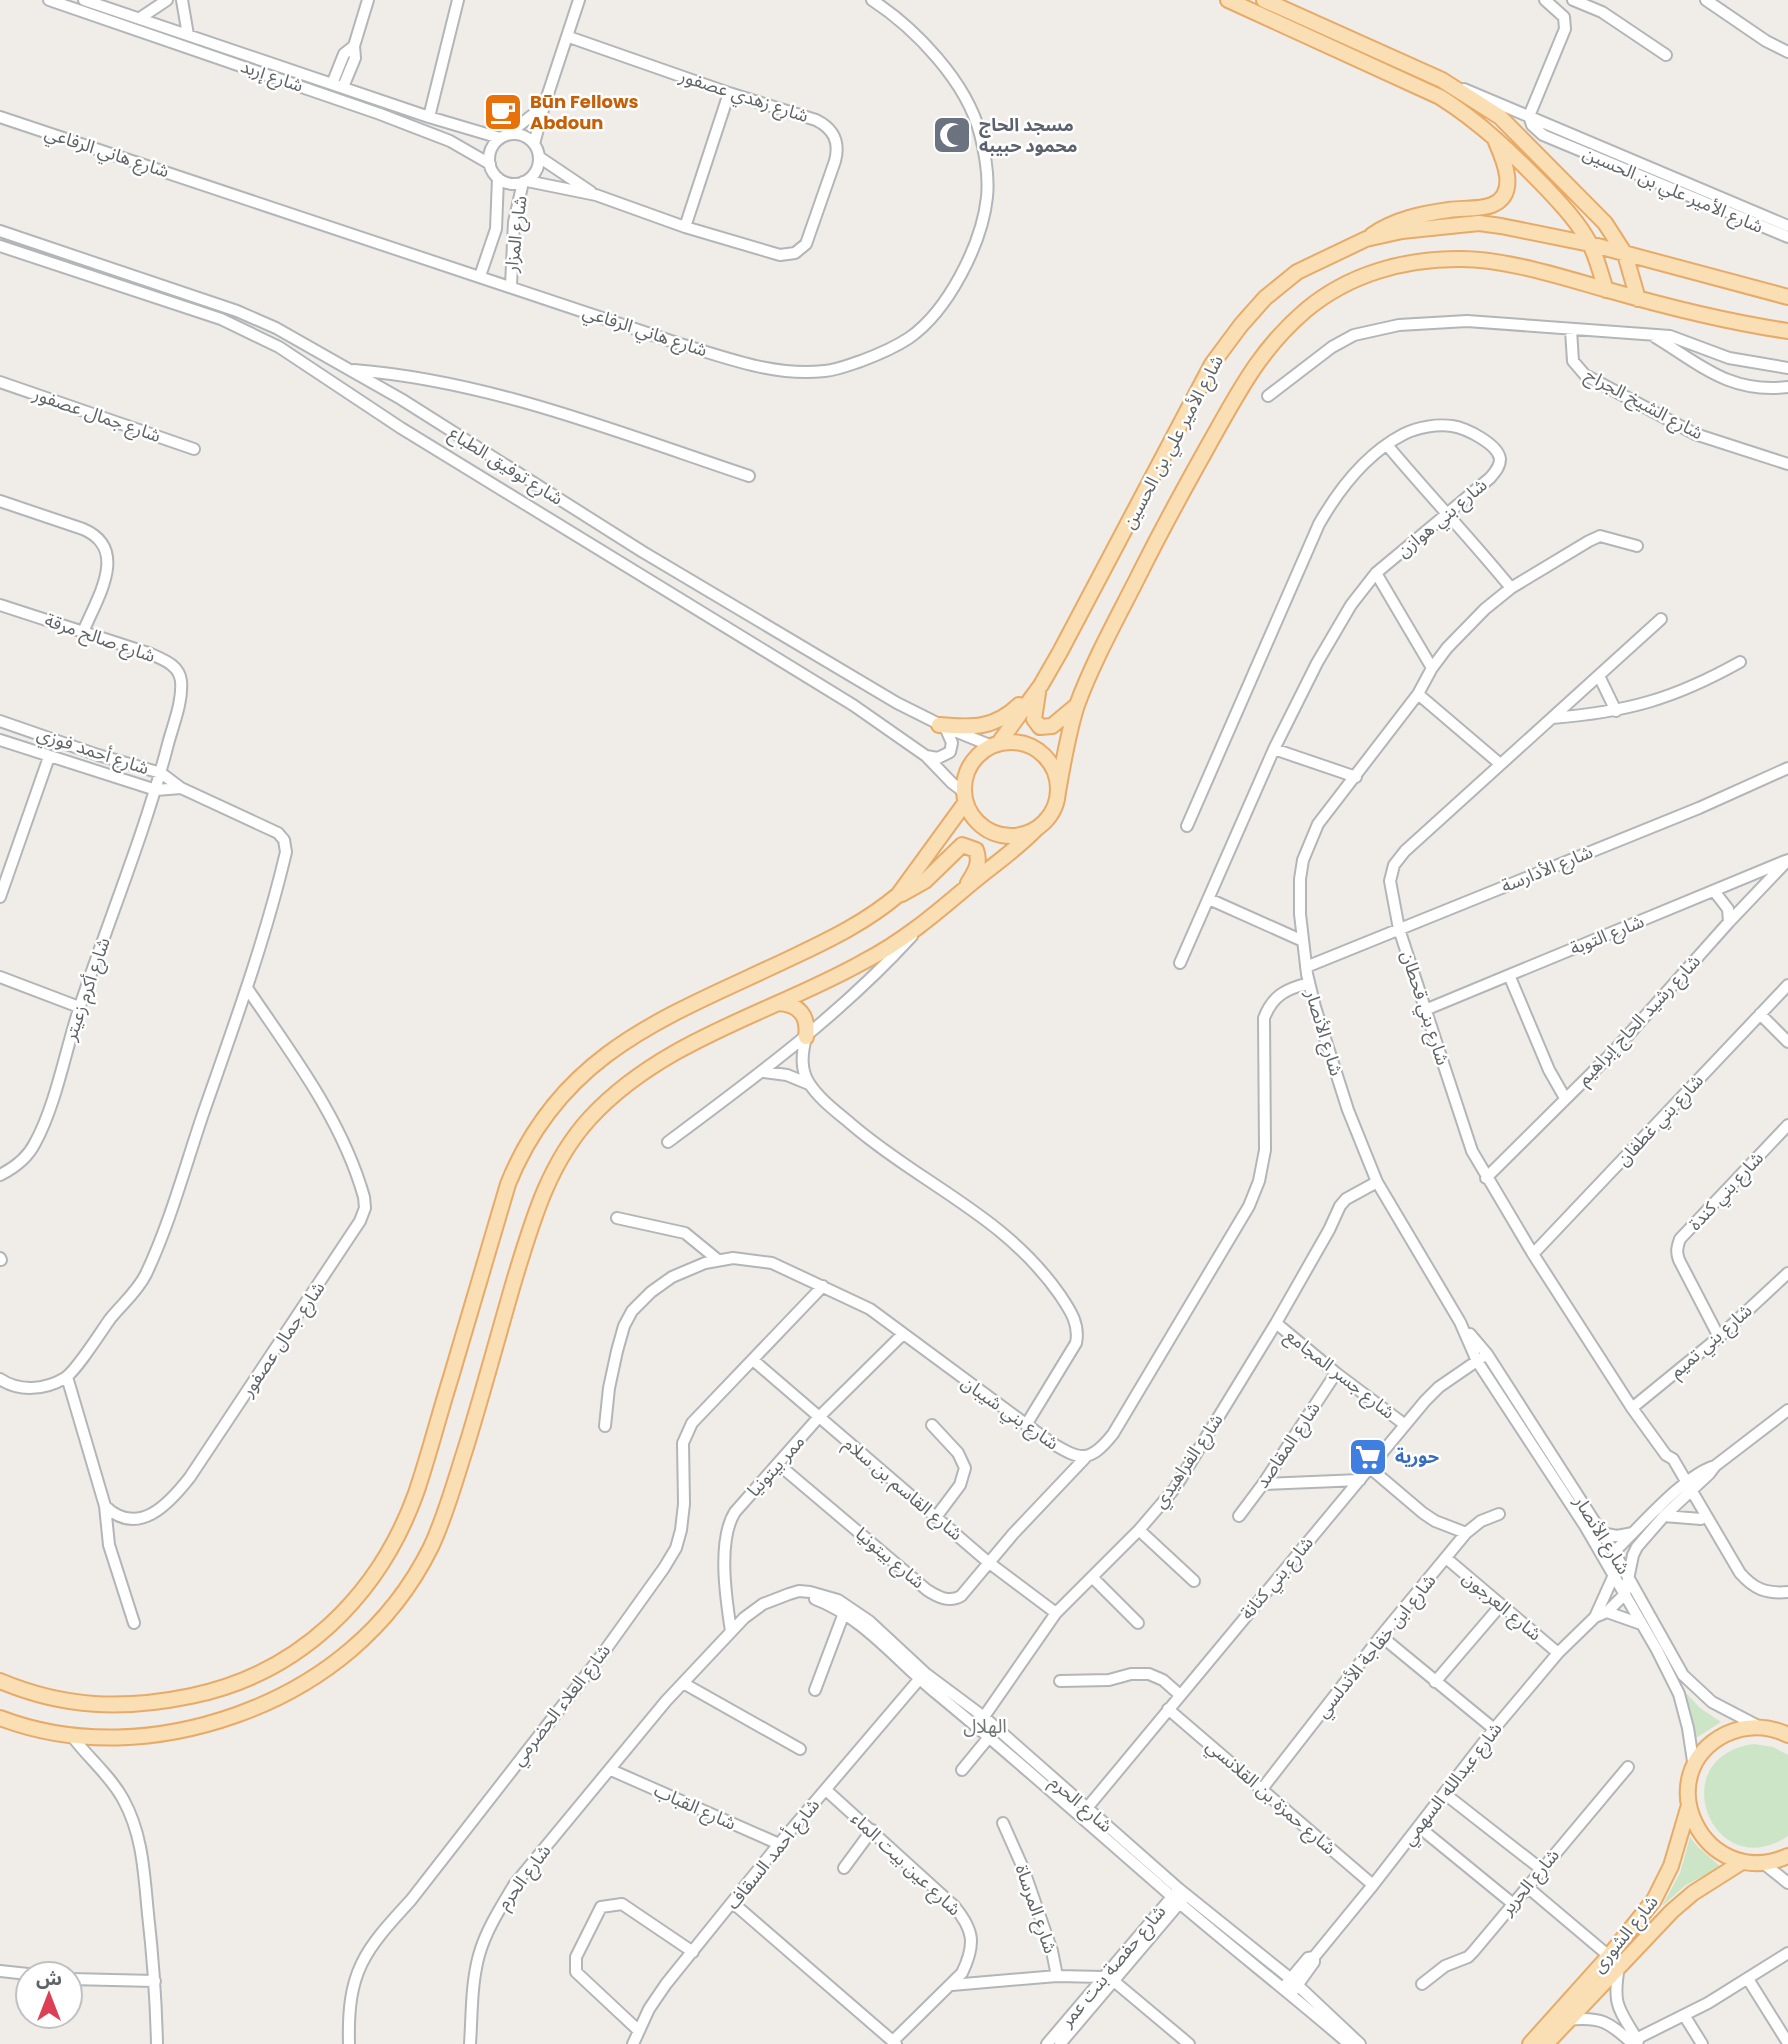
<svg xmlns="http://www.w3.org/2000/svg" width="1788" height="2044" viewBox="0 0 1788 2044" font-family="Poppins,'Noto Sans Arabic',sans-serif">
<rect width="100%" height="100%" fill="#f0ece7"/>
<!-- green -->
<path fill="#cce5c6" d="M1683,1690L1700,1708L1721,1722L1696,1738L1692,1716Z
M1754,1744L1773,1747L1788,1755V1836C1713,1887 1661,1757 1754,1744Z
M1690,1837L1698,1847L1721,1867L1686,1885L1662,1906L1680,1873Z"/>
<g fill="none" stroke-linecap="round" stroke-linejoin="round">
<defs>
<path id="minor" d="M49,0L380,114L450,141L490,164
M84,0L429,117L500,138
M182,0L188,35
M1573,0L1602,12L1666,55
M1706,0L1766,41L1788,52
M140,18L167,0
M332,84L344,54L354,46
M343,87L355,58L354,46L368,0
M1464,89L1788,226
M1529,116L1532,125L1543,135L1788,237
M1529,116L1565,29L1564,17L1545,0
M0,117L680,344C728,358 775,377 825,371C837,370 849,365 861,361C877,355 894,348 909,338C948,311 982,244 987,197C989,177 985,153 980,134C967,82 915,28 872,0
M429,117L458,0
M508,134L544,106
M489 159a25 25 0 1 1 50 0a25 25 0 1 1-50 0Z
M534,144L544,106L579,0
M539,157L591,192
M527,181L596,195L685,227L780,255L795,253L806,244L835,161C840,142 834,129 816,120L729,93L569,37
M685,227L729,93
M0,231L237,311L276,328L401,399L643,552L897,703L945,727L992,746
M0,246L221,319L279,347L401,428L853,705L926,756L952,783L964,792
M480,276L496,229L498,178
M511,285L514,222L523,182
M1571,330L1573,361L1585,375L1695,434L1788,464
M1655,337C1701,365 1730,394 1788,387
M354,370C491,381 620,433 749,476
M0,382L194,449
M1268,396L1332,347L1354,335L1399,325L1467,321L1670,336L1729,358L1788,368
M1387,445C1428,494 1471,539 1511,588
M0,501L83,529C130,549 97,598 83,632
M1637,546L1600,536L1589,541L1511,588L1485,609L1447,648L1432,668L1418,694L1318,824L1303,860L1300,879V914L1307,974L1315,1007L1348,1110L1377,1182L1460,1322L1477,1361L1585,1526L1657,1650L1679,1694L1688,1728L1694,1768
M1376,573L1432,668
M0,605L151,654C164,660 179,665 181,681C183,701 173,725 168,744C145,833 109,919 80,1006C66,1048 56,1105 35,1143C28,1157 14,1168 0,1175
M1661,619L1405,851L1394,865L1390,881L1399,929L1472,1151L1533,1254L1632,1408L1666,1455L1673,1459L1740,1573C1754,1589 1766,1594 1788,1592
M1599,676L1616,711
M1418,694L1499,763
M1552,718C1627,712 1674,699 1740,662
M0,721L98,755L161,773L181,788L278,833L284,840L286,852C265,941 233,1028 203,1114C185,1167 170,1223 146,1274C137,1292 122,1304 110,1319C100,1333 77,1370 65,1378C45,1390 19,1392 0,1379
M0,740L156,790L181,788
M1274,749L1356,777
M926,756L938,758L950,752L952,743L945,727
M1714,891L1728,909L1729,922
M0,897L49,757
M1209,899L1303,941
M1180,963L1274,749L1317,663L1351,605L1376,573L1490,478C1495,472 1500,467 1500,459C1498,444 1466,428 1452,426C1437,424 1418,427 1404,434C1367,453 1339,489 1319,524L1187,826
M1306,967L1699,808L1788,768
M1509,975L1549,1070L1565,1098
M0,977L79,1007
M1425,1010L1785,861
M1760,1014L1788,1042
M806,1037C802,1053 800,1069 809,1083C819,1099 837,1112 851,1124C922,1185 1004,1215 1060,1295C1070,1310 1080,1324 1076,1343L1026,1425
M764,1072L787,1075L809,1084
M668,1142C754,1078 840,1015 912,936
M1486,1178L1614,1051L1729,922L1788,860
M617,1218L685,1233L718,1260
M1533,1254L1788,985
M0,1258L1,1260
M1276,1323L1336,1373L1404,1424
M1470,1334L1487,1354L1614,1552L1683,1675L1712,1702L1758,1726
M1719,1337L1679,1260C1676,1252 1677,1247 1680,1239L1788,1125
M753,1360L988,1562L1056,1613
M67,1377L105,1506C138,1538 169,1504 190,1477L360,1221L365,1208L364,1197C342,1119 291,1053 247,988
M1632,1408L1719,1337L1788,1273
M932,1425L958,1453L965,1468L960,1485L936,1517
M605,1426L609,1388L617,1351L624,1326L632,1311L651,1292L672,1277L705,1263L733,1258L772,1263L870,1309L1050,1442C1080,1460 1089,1464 1113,1434L1249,1206L1259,1181L1265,1150L1264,1018C1273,995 1286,989 1309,983
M778,1464L927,1590C938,1597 949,1603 961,1596L1013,1534L1085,1458
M1370,1468L1423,1513L1435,1521L1466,1533
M1263,1484L1360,1480
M105,1506L109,1545L134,1623
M1239,1516L1263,1484L1336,1373
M1664,1516L1701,1519
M1139,1530L1194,1581
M1601,1533L1617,1536L1633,1533
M1446,1558L1558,1653
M1092,1577L1138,1623
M815,1599C863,1617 897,1661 936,1693C1015,1758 1092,1827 1169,1894C1228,1945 1290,1993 1349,2044
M1607,1612L1641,1624
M1595,1617L1613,1577L1614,1552C1637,1530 1686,1473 1715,1466
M731,1631C726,1599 717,1540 735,1512L818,1418L903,1334
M1381,1636L1494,1729
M1060,1681L1109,1680L1131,1674H1149L1163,1680L1180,1695
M1435,1682L1501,1605
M683,1683L800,1749
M815,1690L844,1613
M1168,1709L1373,1885
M981,1721L1056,1613L1139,1530L1175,1488L1276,1323L1329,1230L1340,1206L1346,1199L1377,1182
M72,1736C88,1758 110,1775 123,1799C143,1835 144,1874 148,1914C153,1958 156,2001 157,2044
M611,1770L779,1844
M962,1770L994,1731
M1262,1789L1381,1636L1466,1533L1481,1521L1499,1514
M826,1790L954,1906C974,1930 976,1944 962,1973L893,2041
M1445,1794L1541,1869
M1082,1814L1425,1401L1439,1387L1487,1354
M1419,1827L1512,1903
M1763,1863L1788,1883
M844,1868L872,1830
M1526,1886L1609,1956
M733,1903L896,2044
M1619,1966C1612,2007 1619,2008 1638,2041
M0,1971L28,1974
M1057,1976L1104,1977L1115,1982L1189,2044
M70,1979L155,1981
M1748,1979L1788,2043
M1287,1983L1308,1958L1314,1957
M1422,1984L1445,1966L1468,1957L1473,1952L1628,1767
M952,1985L1057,1976L1052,1951L1023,1868L1003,1823
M1291,1994L1314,1962V1957L1373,1885L1494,1729L1558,1653L1595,1617L1607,1612L1625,1594L1633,1555L1637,1547L1664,1516L1709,1474L1715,1466L1788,1410
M1684,2015L1702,2044
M1567,2020C1601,2016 1609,2022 1633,2044
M638,2030L576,1972V1957L601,1907L622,1904L693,1952
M1630,2042L1708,2003L1788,1953
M349,2044C347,1971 364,1951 411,1900L601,1656L664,1568L676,1548L681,1530L684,1504L683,1443L692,1423L823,1286
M470,2044C472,2015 471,1984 479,1955C486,1930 501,1907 514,1885L666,1701L744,1618L763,1604L789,1594L799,1591L810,1592L838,1600L869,1621L925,1673L984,1717L1179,1889L1291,1979L1360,2044
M633,2044L649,2009L666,1984L779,1844L922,1676
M1047,2044L1177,1891
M1060,2044L1183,1899"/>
<path id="major" d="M1228,0L1440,97C1480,122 1513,154 1546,188C1562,205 1579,223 1590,244C1597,258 1601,275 1606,290
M1264,0L1442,80L1500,117L1605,223L1625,254L1638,299
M1372,235C1396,219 1421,214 1449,210C1462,208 1479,210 1492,205C1519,194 1504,160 1496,142
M1038,693L1034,719L1040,727L1052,726L1076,706
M939,725C972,728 994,729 1019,705
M964 789a47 47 0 1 1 94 0a47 47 0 1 1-94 0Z
M998,744L1041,685L1060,652L1212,364L1241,325L1265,298L1297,272L1366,239L1402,231L1479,223L1501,226L1590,244L1788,297
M1058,792C1063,763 1068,733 1077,705C1094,659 1119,615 1141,571C1162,529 1185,487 1208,446C1238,393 1259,350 1306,310C1349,274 1404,259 1458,259C1504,258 1564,278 1608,290C1667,307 1727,322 1788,331
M902,894L925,881L962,845L976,850C981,863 975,872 968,883
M778,1003C799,1004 809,1016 806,1037
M0,1681C64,1708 123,1710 191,1696C299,1674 379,1596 416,1493C429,1455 439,1415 451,1377C470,1312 489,1248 508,1184C563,1047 675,1014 797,955C833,938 867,921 898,895L965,803
M0,1718C76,1747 160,1742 236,1715C321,1685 391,1628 431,1547C446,1515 455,1481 466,1447C483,1392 498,1336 514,1281C532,1222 548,1164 590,1118C663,1039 772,1013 863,962C902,942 934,915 967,887C990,867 1015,851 1036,829
M1788,1735C1768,1725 1746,1725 1726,1734C1646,1774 1704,1893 1788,1856
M1530,2044L1609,1956L1654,1900L1671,1866L1689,1805
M1546,2044L1672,1911L1693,1893L1742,1862"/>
</defs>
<!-- minor casing -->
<use href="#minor" stroke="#b2b6b8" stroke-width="14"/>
<!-- major casing -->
<use href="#major" stroke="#e8aa68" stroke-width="18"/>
<!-- minor -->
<use href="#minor" stroke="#fff" stroke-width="10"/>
<!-- major -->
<use href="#major" stroke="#f9dfb3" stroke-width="14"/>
</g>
<!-- icons -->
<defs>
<symbol id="cafe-square" viewBox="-11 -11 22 22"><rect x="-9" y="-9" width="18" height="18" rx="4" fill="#e8710a" stroke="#fff"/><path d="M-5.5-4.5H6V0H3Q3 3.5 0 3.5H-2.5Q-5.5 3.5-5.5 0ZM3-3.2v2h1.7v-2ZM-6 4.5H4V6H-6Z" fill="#fff"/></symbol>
<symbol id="mosque-square" viewBox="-11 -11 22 22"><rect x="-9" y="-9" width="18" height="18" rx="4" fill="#6b7280" stroke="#fff"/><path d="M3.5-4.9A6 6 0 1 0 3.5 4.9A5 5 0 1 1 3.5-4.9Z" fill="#fff"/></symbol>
<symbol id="supermarket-square" viewBox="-11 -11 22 22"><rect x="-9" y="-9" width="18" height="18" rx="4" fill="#3f7fe0" stroke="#fff"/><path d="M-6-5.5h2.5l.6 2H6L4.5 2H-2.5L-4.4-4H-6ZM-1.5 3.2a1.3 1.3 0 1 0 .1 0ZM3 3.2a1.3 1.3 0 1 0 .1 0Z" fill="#fff"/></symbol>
</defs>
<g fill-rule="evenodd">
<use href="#cafe-square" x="481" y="90" width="44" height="44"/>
<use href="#mosque-square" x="930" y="113" width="44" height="44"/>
<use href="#supermarket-square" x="1346" y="1435" width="44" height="44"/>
</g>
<g text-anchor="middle" stroke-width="5" stroke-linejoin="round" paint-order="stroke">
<!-- street labels -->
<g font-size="18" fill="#5f6466" stroke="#fff">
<text transform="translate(272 76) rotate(19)" y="6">شارع إربد</text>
<text transform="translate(744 96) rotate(18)" y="6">شارع زهدي عصفور</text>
<text transform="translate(107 152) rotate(18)" y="6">شارع هاني الرفاعي</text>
<text transform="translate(1673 190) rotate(23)" y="6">شارع الأمير علي بن الحسين</text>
<text transform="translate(516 234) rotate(-83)" y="6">شارع المزار</text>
<text transform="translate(645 331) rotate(18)" y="6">شارع هاني الرفاعي</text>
<text transform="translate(1644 404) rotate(28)" y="6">شارع الشيخ الجراح</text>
<text transform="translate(97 415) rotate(19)" y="6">شارع جمال عصفور</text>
<text transform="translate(1173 442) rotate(-62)" y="6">شارع الأمير علي بن الحسين</text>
<text transform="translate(506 466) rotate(32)" y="6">شارع توفيق الطباع</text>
<text transform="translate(1442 518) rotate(-40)" y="6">شارع بني هوازن</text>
<text transform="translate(100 638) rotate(19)" y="6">شارع صالح مرقة</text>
<text transform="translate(93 751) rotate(18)" y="6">شارع أحمد فوزي</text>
<text transform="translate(1547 869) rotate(-22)" y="6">شارع الأدارسة</text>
<text transform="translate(1607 935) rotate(-22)" y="6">شارع التوبة</text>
<text transform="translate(87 989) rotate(-71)" y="6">شارع أكرم زعيتر</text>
<text transform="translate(1425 1008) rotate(72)" y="6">شارع بني قحطان</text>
<text transform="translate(1639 1020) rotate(-47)" y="6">شارع رشيد الحاج إبراهيم</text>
<text transform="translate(1324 1033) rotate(73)" y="6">شارع الأنصار</text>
<text transform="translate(1660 1120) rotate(-47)" y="6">شارع بني غطفان</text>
<text transform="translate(1726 1191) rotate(-47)" y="6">شارع بني كندة</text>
<text transform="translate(283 1339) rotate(-56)" y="6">شارع جمال عصفور</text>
<text transform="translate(1711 1341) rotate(-41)" y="6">شارع بني تميم</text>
<text transform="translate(1340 1374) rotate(38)" y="6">شارع جسر المجامع</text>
<text transform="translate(1010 1413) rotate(35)" y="6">شارع بني شيبان</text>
<text transform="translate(1288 1445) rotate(-56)" y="6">شارع المقاصد</text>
<text transform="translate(1188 1461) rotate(-56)" y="6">شارع الفراهيدي</text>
<text transform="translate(776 1466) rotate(-48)" y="6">ممر بيتونيا</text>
<text transform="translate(903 1489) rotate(40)" y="6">شارع القاسم بن سلام</text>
<text transform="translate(1602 1535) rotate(58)" y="6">شارع الأنصار</text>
<text transform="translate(890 1558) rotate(40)" y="6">شارع بيتونيا</text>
<text transform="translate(1277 1578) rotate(-50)" y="6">شارع بني كنانة</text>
<text transform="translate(1502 1606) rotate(40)" y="6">شارع العرجون</text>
<text transform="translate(1376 1646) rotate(-51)" y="6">شارع ابن خفاجة الأندلسي</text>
<text transform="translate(561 1705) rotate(-52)" y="6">شارع العلاء الحضرمي</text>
<text transform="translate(1452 1784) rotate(-52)" y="6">شارع عبدالله السهمي</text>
<text transform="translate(1271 1797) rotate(41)" y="6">شارع حمزة بن القلانسي</text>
<text transform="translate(1081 1804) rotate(41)" y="6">شارع الحرم</text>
<text transform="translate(695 1807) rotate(24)" y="6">شارع القباب</text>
<text transform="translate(773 1854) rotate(-51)" y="6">شارع أحمد السقاف</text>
<text transform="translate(906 1864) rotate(43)" y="6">شارع عين بيت الماء</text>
<text transform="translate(524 1877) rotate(-53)" y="6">شارع الحرم</text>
<text transform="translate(1530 1882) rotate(-50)" y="6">شارع الحرير</text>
<text transform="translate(1036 1909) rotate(71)" y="6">شارع المرساة</text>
<text transform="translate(1625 1934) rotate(-51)" y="6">شارع الشورى</text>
<text transform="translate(1113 1966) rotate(-50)" y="6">شارع حفصة بنت عمر</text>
</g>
<!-- food labels -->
<g font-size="18" font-weight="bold" fill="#c56008" stroke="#fff" text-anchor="start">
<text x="530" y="108">Būn Fellows<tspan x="530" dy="21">Abdoun</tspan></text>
</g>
<!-- worship labels -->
<g font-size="18" font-weight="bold" fill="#5b616d" stroke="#fff" text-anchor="start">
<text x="979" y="131">مسجد الحاج<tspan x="979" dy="21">محمود حبيبه</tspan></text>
</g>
<!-- shop labels -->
<g font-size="18" font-weight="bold" fill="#366cbe" stroke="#fff" text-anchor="start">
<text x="1395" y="1463">حورية</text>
</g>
<!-- neighbourhood labels -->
<g font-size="19" fill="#707678" stroke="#fff">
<text x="985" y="1733">الهلال</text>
</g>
</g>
<!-- north arrow -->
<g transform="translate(49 1995)"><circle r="33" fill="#ffffff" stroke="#bfc1c2" stroke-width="2"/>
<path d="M0-5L12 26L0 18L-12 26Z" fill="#dd4054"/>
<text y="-10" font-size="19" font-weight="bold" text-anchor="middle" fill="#5f6466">ش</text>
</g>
</svg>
